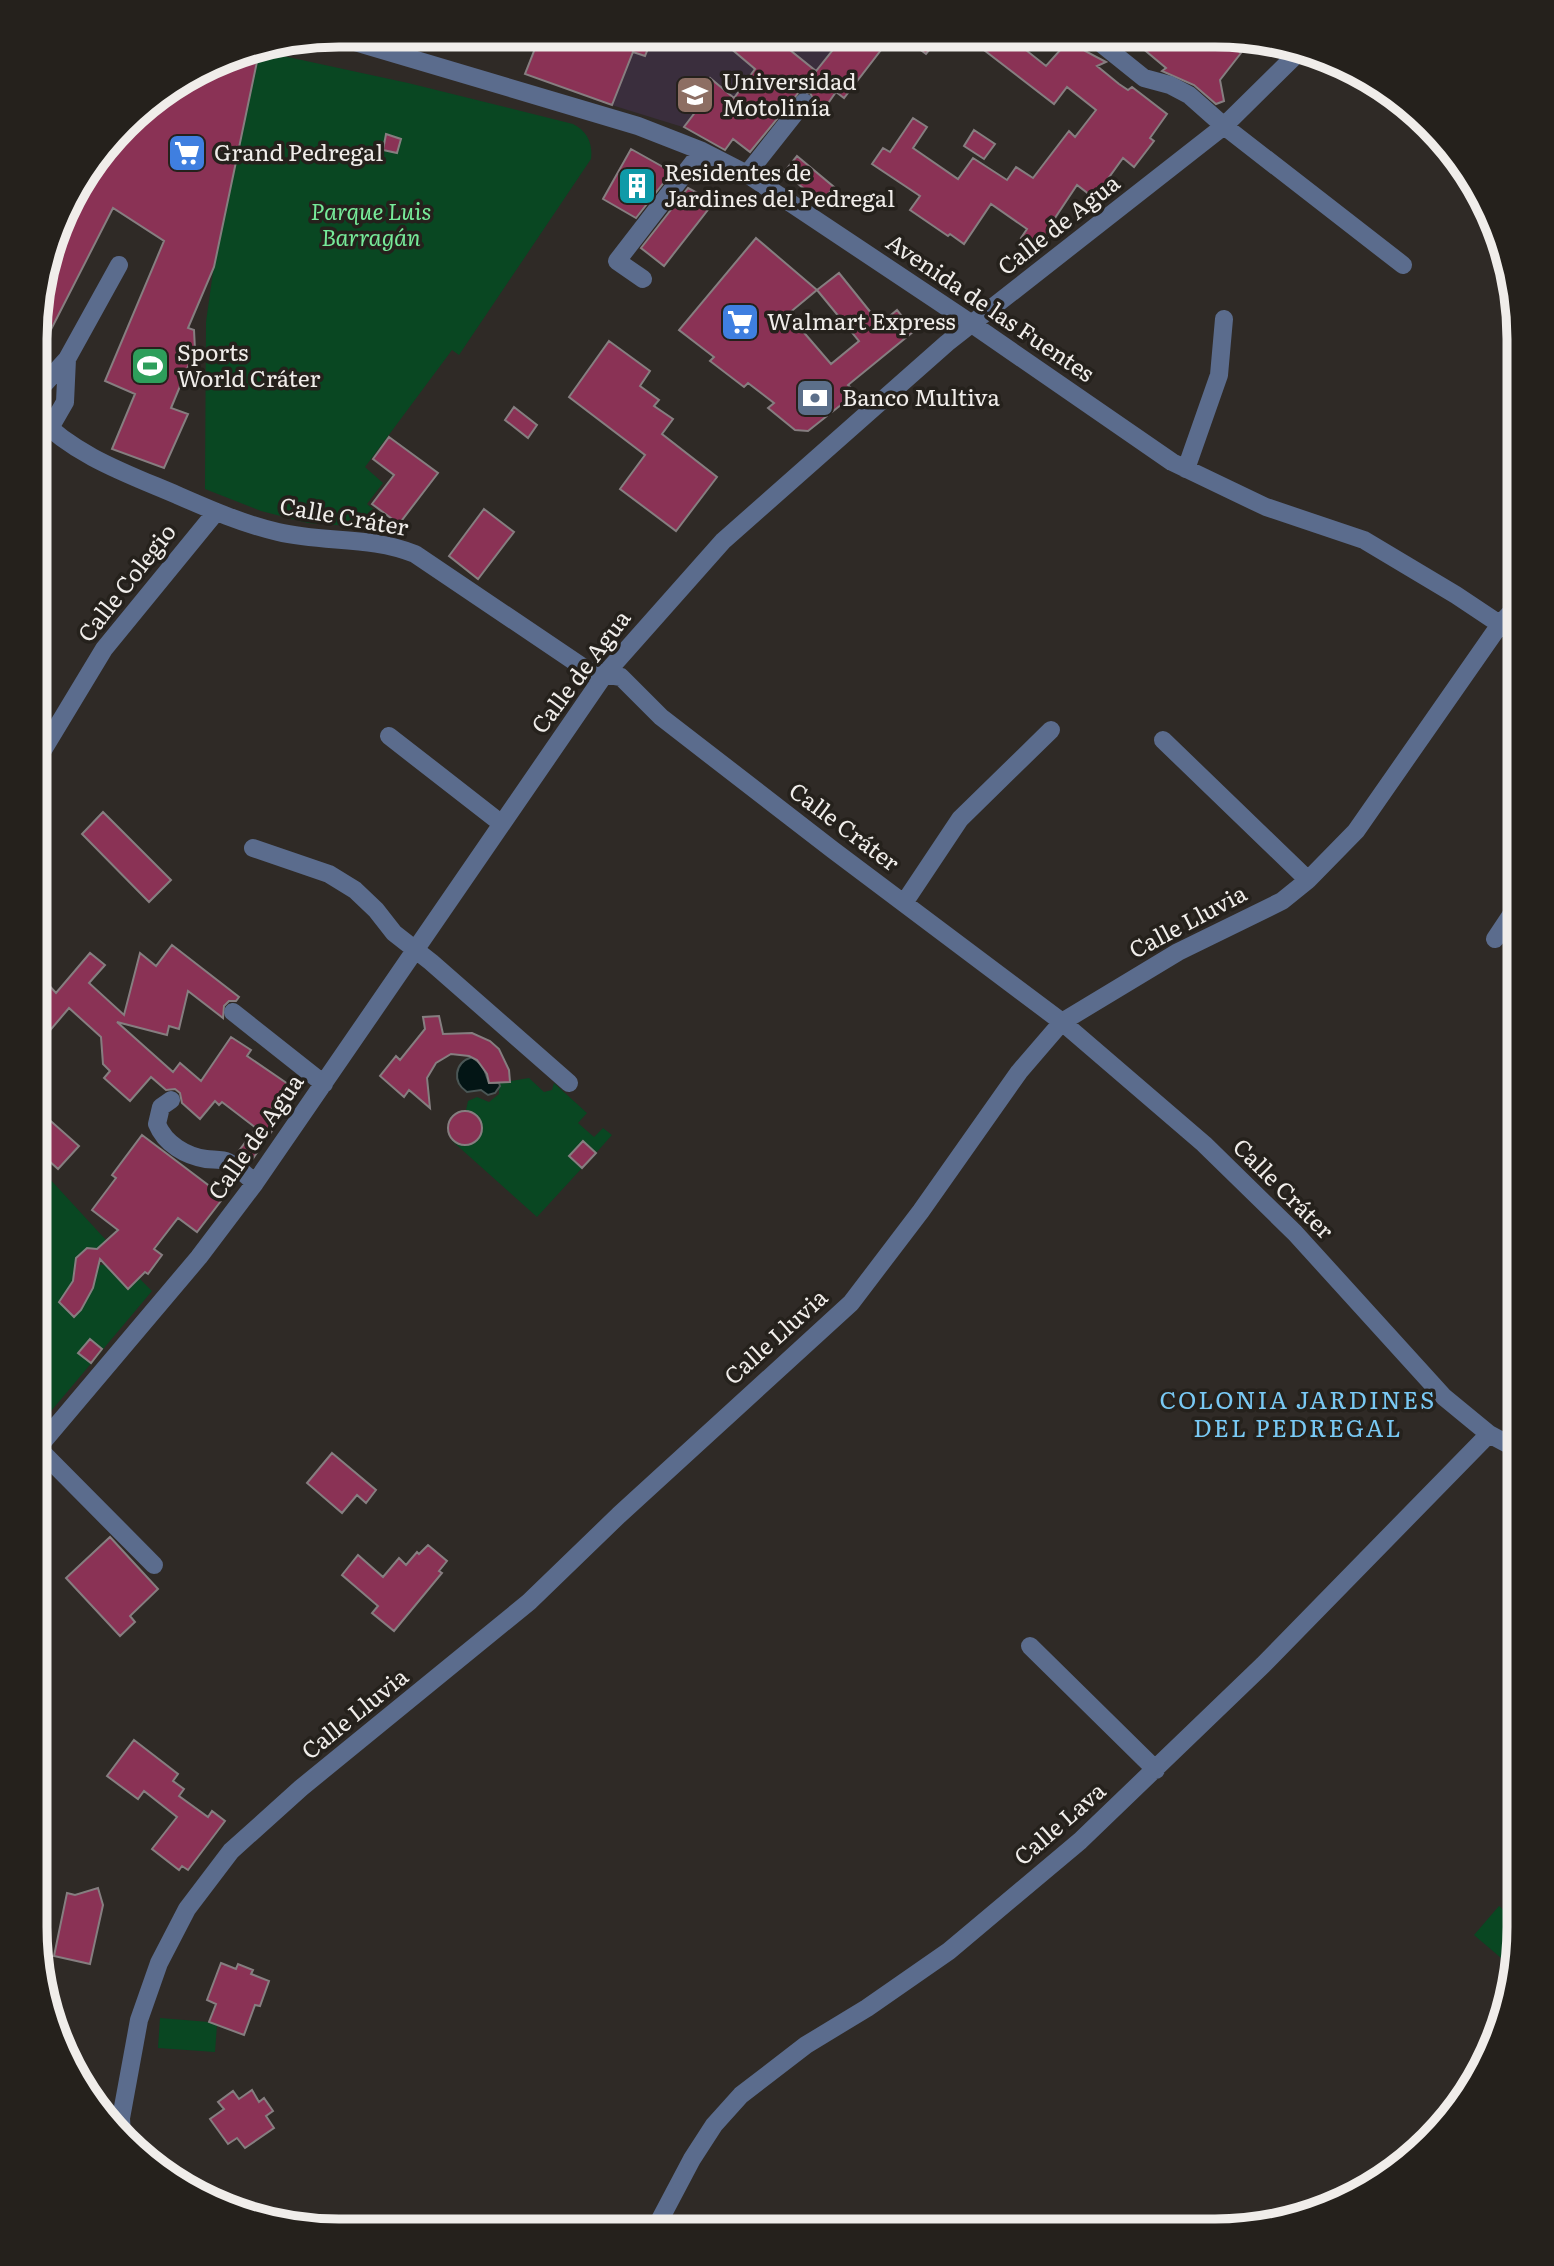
<svg xmlns="http://www.w3.org/2000/svg" width="1554" height="2266" viewBox="0 0 1554 2266" font-family="Literata,serif">
<rect width="100%" height="100%" fill="#2f2a26"/>
<!-- education -->
<path fill="#3a2e3d" d="M617,36H844L750,153L733,140L724,150L686,128L592,99Z"/>
<!-- green -->
<path fill="#094722" d="M260,51L408,83L573,124C587,131 593,143 591,159L459,355L452,350L365,467L383,483L367,504L383,517L377,528L308,523L261,511L205,489L206,322L213,272Z
M529,1078L544,1092L552,1090L554,1083L587,1113L578,1123L594,1137L603,1128L612,1135L596,1153L583,1141L569,1155L582,1168L537,1217L451,1140C464,1146 475,1147 482,1132L479,1117L466,1110L468,1101L477,1097L489,1102L499,1094V1083Z
M36,1164L106,1240L97,1249H87L76,1258L73,1281L59,1303L74,1317L93,1288L97,1265H106L128,1289L139,1278L152,1291L36,1429Z
M1499,1906L1518,1922V1947L1514,1969L1474,1935Z
M160,2018L209,2022L217,2025L215,2052L158,2048Z"/>
<!-- water -->
<path fill="#031515" stroke="#4a5655" stroke-width="2" d="M472,1057L483,1066L489,1083H499L500,1086L495,1093L488,1095L481,1090L467,1092C452,1082 454,1063 472,1057Z"/>
<!-- building -->
<path fill="#8a3255" stroke="#867e80" stroke-width="2" fill-rule="evenodd" d="M540,36H653L645,56L633,52L612,105L525,74Z
M716,36H801L790,50L816,71L844,36L891,37L844,98L836,92L824,109L815,102L810,93L799,92L750,152L733,139L725,150L684,127L703,102L696,96L710,78L734,98L755,69Z
M903,37H940L926,54Z
M967,37H1031L1022,47L1046,66L1070,39L1085,51L1106,62L1097,66L1119,84L1128,90L1132,87L1167,114L1150,138L1154,141L1134,167L1123,158L1094,198L1077,185L1049,227L1053,230L1045,242L1041,239L1035,248L1021,238L1027,229L991,204L964,244L950,234L948,236L910,210L920,196L872,164L883,148L890,152L913,118L927,127L913,148L958,179L973,158L1007,180L1016,167L1033,178L1069,131L1075,137L1096,110L1067,87L1054,104Z
M1129,37H1192L1201,44L1207,38H1222L1241,53L1220,80L1224,101L1216,104L1194,85L1162,71L1166,68Z
M248,50L259,52L214,267L188,328L194,330L195,350L171,408L188,414L164,468L112,449L135,394L105,381L164,241L113,208L38,355V299L76,187L139,110L241,51Z
M974,130L995,144L984,159L964,146Z
M386,134L401,139L397,153L383,150Z
M631,149L672,172L636,218L603,199Z
M797,156L834,187L821,203L784,172Z
M688,188L714,202L664,266L641,248Z
M756,238L817,290L839,273L880,324L897,310L914,331L848,385L856,393L808,431L795,430L768,408L774,403L748,383L744,387L710,361L714,357L679,330ZM817,290L859,341L831,364L788,314Z
M609,341L650,371L640,386L659,400L654,406L673,419L662,434L717,477L676,531L620,489L645,455L569,397Z
M514,407L537,425L528,438L505,420Z
M389,437L438,473L399,524L372,504L394,475L373,459Z
M484,509L514,532L478,579L449,556Z
M103,812L171,880L149,902L82,834Z
M172,945L239,997L236,1001H229L224,1006L223,1018L188,991L179,1029L169,1026L167,1035L117,1022L173,1072L180,1063L201,1081L231,1037L251,1050L247,1056L288,1084L267,1116L276,1125L252,1160L238,1152L256,1128L222,1102L219,1105L215,1101L200,1119L182,1103L180,1093L175,1089L166,1090L151,1077L130,1101L104,1078L110,1071L103,1064L101,1037L69,1008L36,1047L37,972L56,993L90,953L105,965L89,983L124,1015L140,953L156,966Z
M439,1016L443,1034L472,1033L490,1041L499,1049L509,1070L510,1082L489,1083L487,1074L477,1060L469,1056L451,1054L436,1063L427,1078L430,1108L409,1090L404,1097L380,1076L396,1056L400,1060L425,1029L423,1017Z
M36,1108L79,1146L58,1169L36,1149Z
M448 1128a17 17 0 1 1 34 0a17 17 0 1 1-34 0Z
M142,1135L224,1197L197,1232L178,1218L154,1249L162,1255L148,1274L145,1272L128,1289L100,1259L93,1288L81,1310L74,1317L59,1302L73,1281L76,1258L87,1248L97,1249L118,1230L92,1210L116,1178L112,1175Z
M583,1141L596,1153L582,1168L569,1156Z
M90,1339L102,1349L91,1363L78,1353Z
M332,1453L376,1490L366,1503L357,1495L342,1513L307,1483Z
M110,1537L158,1589L130,1616L135,1622L120,1636L66,1578Z
M428,1545L447,1561L439,1571L442,1573L394,1631L372,1613L378,1606L342,1575L358,1555L383,1577L399,1558L406,1565L417,1552L419,1554Z
M134,1740L178,1774L173,1781L184,1789L179,1796L208,1817L212,1811L225,1821L188,1870L182,1866L179,1870L152,1849L177,1817L144,1791L138,1799L107,1776Z
M98,1888L103,1905L90,1964L54,1956L67,1893L75,1895Z
M221,1963L236,1969L238,1964L253,1970L251,1974L269,1981L260,2006L255,2005L244,2035L209,2022L216,2004L207,2000Z
M252,2090L259,2102L264,2098L273,2111L266,2116L274,2128L245,2148L237,2138L228,2144L210,2119L224,2109L218,2102L233,2091L239,2099Z"/>
<g fill="none" stroke-linecap="round" stroke-linejoin="round">
<!-- minor -->
<path stroke="#5b6c8d" stroke-width="18" d="M335,36L638,126L702,151L747,174L972,324L1172,462L1266,507L1364,540L1456,595L1519,637
M1093,37L1144,78L1170,85L1189,95L1224,126L1403,265
M747,174L804,102
M643,279L617,261L702,151
M38,391L67,359L119,265
M37,416C75,456 128,474 177,495C209,509 243,524 278,532C324,543 371,536 415,554L590,672L621,677L661,717L833,850L1062,1022L1204,1144L1295,1233L1444,1397L1489,1434L1519,1450
M50,428L65,402L67,359
M1186,469L1219,375L1224,319
M389,736L502,824
M1163,740L1308,880
M37,760L104,649L216,512
M253,848L329,874L355,890L376,910L394,933L431,962L569,1083
M904,903L960,819L1051,730
M1495,939L1519,903
M233,1012L324,1084
M171,1100L161,1107L157,1124C165,1144 186,1156 206,1159C213,1160 222,1159 228,1162C238,1167 247,1176 255,1183
M38,1448L154,1565
M36,1450L199,1257L255,1183L605,674L723,541L947,343L1224,126L1301,50
M1030,1646L1156,1770
M122,2137L121,2118L139,2020L159,1963L187,1909L231,1851L301,1788L529,1602L619,1515L851,1303L921,1211L1019,1072L1062,1022L1178,952L1282,901L1308,880L1356,831L1501,623L1519,604
M655,2229L692,2159L714,2125L741,2095L806,2045L867,2008L949,1951L1080,1841L1263,1665L1489,1434"/>
</g>
<!-- icons -->
<defs>
<symbol id="university-square" viewBox="-11 -11 22 22"><rect x="-9" y="-9" width="18" height="18" rx="4" fill="#8d6e63" stroke="#25211c"/><path d="M0-5L7-2L0 1L-7-2ZM-4 1L0 2.5L4 1V4Q0 6-4 4Z" fill="#fff"/></symbol>
<symbol id="supermarket-square" viewBox="-11 -11 22 22"><rect x="-9" y="-9" width="18" height="18" rx="4" fill="#3f7fe0" stroke="#25211c"/><path d="M-6-5.5h2.5l.6 2H6L4.5 2H-2.5L-4.4-4H-6ZM-1.5 3.2a1.3 1.3 0 1 0 .1 0ZM3 3.2a1.3 1.3 0 1 0 .1 0Z" fill="#fff"/></symbol>
<symbol id="building-square" viewBox="-11 -11 22 22"><rect x="-9" y="-9" width="18" height="18" rx="4" fill="#0f9aa8" stroke="#25211c"/><path d="M-4-6H4V6H1V3H-1V6H-4ZM-2.5-4.3h1.7v1.8h-1.7ZM.8-4.3h1.7v1.8H.8ZM-2.5-1h1.7V.8h-1.7ZM.8-1h1.7V.8H.8Z" fill="#fff"/></symbol>
<symbol id="stadium-square" viewBox="-11 -11 22 22"><rect x="-9" y="-9" width="18" height="18" rx="4" fill="#2e9e5b" stroke="#25211c"/><path d="M0-5a6.5 5 0 1 0 0 10a6.5 5 0 1 0 0-10ZM-3.5-1.8h7v3.6h-7Z" fill="#fff"/></symbol>
<symbol id="bank-square" viewBox="-11 -11 22 22"><rect x="-9" y="-9" width="18" height="18" rx="4" fill="#5c6f8a" stroke="#25211c"/><path d="M-6-4H6V4H-6ZM0-2.3a2.3 2.3 0 1 0 0 4.6a2.3 2.3 0 1 0 0-4.6Z" fill="#fff"/></symbol>
</defs>
<g fill-rule="evenodd">
<use href="#university-square" x="673" y="73" width="44" height="44"/>
<use href="#supermarket-square" x="165" y="131" width="44" height="44"/>
<use href="#building-square" x="615" y="164" width="44" height="44"/>
<use href="#supermarket-square" x="718" y="300" width="44" height="44"/>
<use href="#stadium-square" x="128" y="344" width="44" height="44"/>
<use href="#bank-square" x="793" y="376" width="44" height="44"/>
</g>
<g text-anchor="middle" stroke-width="7" stroke-linejoin="round" paint-order="stroke">
<!-- poi labels -->
<g font-size="23" fill="#f0edea" stroke="#25211c" text-anchor="start">
<text x="722" y="90">Universidad<tspan x="722" dy="26">Motolinía</tspan></text>
<text x="214" y="161">Grand Pedregal</text>
<text x="664" y="181">Residentes de<tspan x="664" dy="26">Jardines del Pedregal</tspan></text>
<text x="767" y="330">Walmart Express</text>
<text x="177" y="361">Sports<tspan x="177" dy="26">World Cráter</tspan></text>
<text x="842" y="406">Banco Multiva</text>
</g>
<!-- park labels -->
<g font-size="23" font-style="italic" fill="#76ea99" stroke="#25211c">
<text x="371" y="220">Parque Luis<tspan x="371" dy="26">Barragán</tspan></text>
</g>
<!-- street labels -->
<g font-size="23" fill="#f0edea" stroke="#25211c">
<text transform="translate(1059 225) rotate(-38)" y="8">Calle de Agua</text>
<text transform="translate(990 308) rotate(34)" y="8">Avenida de las Fuentes</text>
<text transform="translate(344 517) rotate(10)" y="8">Calle Cráter</text>
<text transform="translate(127 583) rotate(-52)" y="8">Calle Colegio</text>
<text transform="translate(581 672) rotate(-53)" y="8">Calle de Agua</text>
<text transform="translate(844 827) rotate(37)" y="8">Calle Cráter</text>
<text transform="translate(1188 922) rotate(-28)" y="8">Calle Lluvia</text>
<text transform="translate(256 1137) rotate(-55)" y="8">Calle de Agua</text>
<text transform="translate(1283 1189) rotate(45)" y="8">Calle Cráter</text>
<text transform="translate(776 1337) rotate(-42)" y="8">Calle Lluvia</text>
<text transform="translate(355 1714) rotate(-39)" y="8">Calle Lluvia</text>
<text transform="translate(1060 1824) rotate(-41)" y="8">Calle Lava</text>
</g>
<!-- neighbourhood labels -->
<g font-size="24" letter-spacing="2" fill="#79c9f4" stroke="#25211c">
<text x="1298" y="1409">COLONIA JARDINES<tspan x="1298" dy="28">DEL PEDREGAL</tspan></text>
</g>
</g>
<!-- crop -->
<path d="M0 0H1554V2266H0ZM339 47H1215A292 292 0 0 1 1507 339V1927A292 292 0 0 1 1215 2219H339A292 292 0 0 1 47 1927V339A292 292 0 0 1 339 47Z" fill="#25211c" fill-rule="evenodd"/>
<path fill="none" stroke="#f0edea" stroke-width="9" d="M339 47H1215A292 292 0 0 1 1507 339V1927A292 292 0 0 1 1215 2219H339A292 292 0 0 1 47 1927V339A292 292 0 0 1 339 47Z"/>
</svg>
